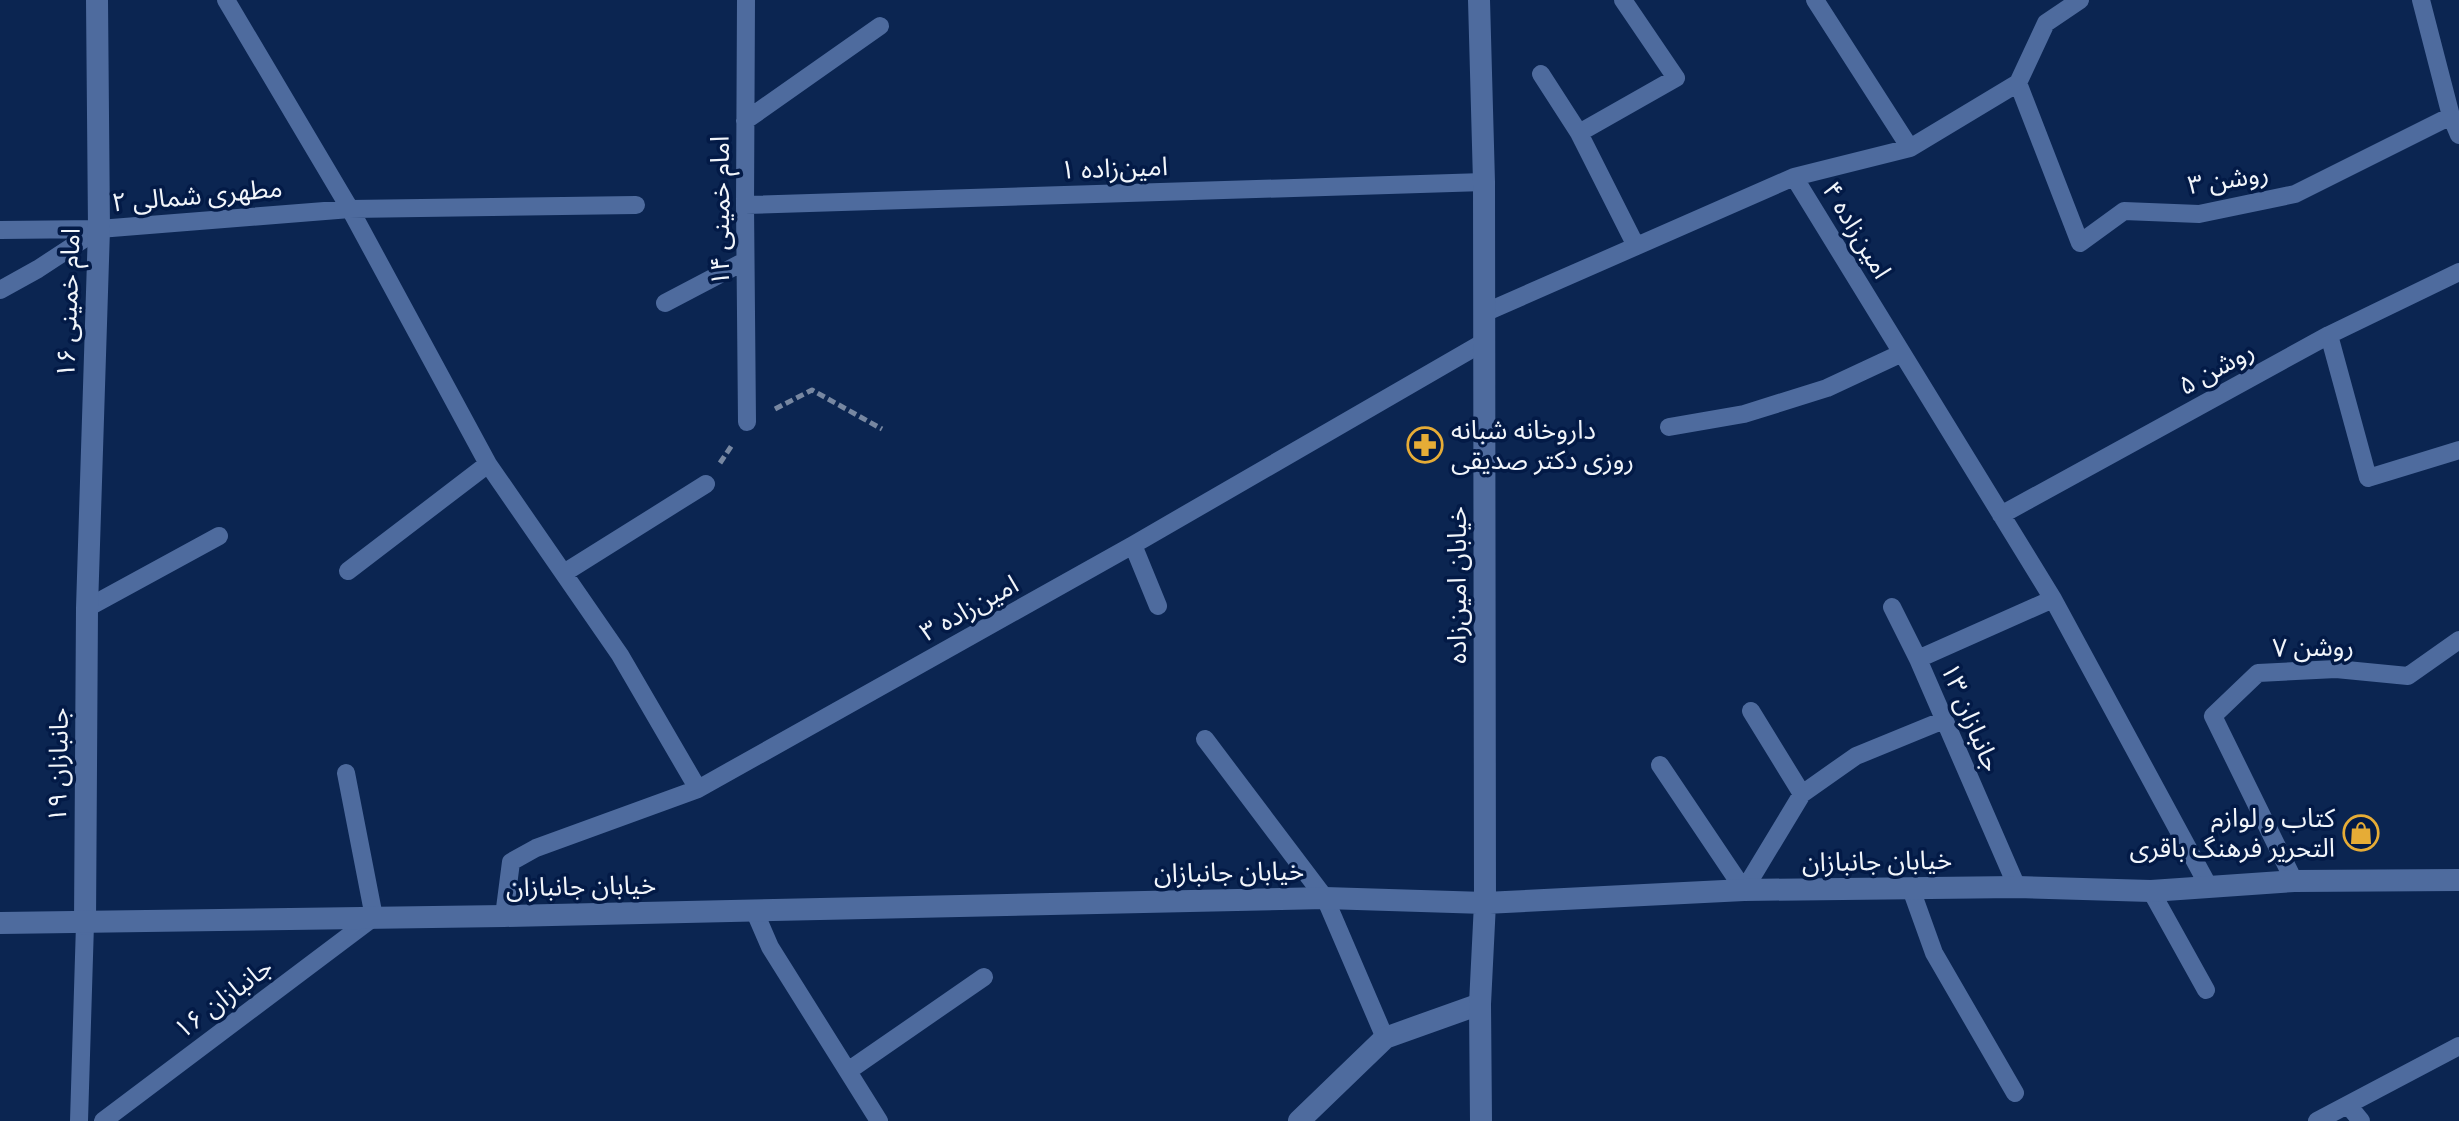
<svg xmlns="http://www.w3.org/2000/svg" width="2459" height="1121" viewBox="0 0 2459 1121" font-family="Merriweather,'Noto Sans Arabic',serif">
<rect width="100%" height="100%" fill="#0b2551"/>
<g fill="none" stroke-linecap="round" stroke-linejoin="round">
<!-- path -->
<path stroke="#7787a1" stroke-width="5" stroke-dasharray="8 4" stroke-linecap="butt" d="M775,409L812,390L882,429
M720,463L732,445"/>
<!-- service -->
<path stroke="#4e6b9e" stroke-width="18" d="M226,0L350,209L488,464L620,655L698,789
M746,0L745,205L747,422
M1815,0L1910,148
M2421,0L2451,116L2459,135
M1541,74L1579,133L1636,246
M2018,83L2080,243L2124,211L2199,214L2295,194L2451,116
M745,121L880,26
M1579,133L1676,78L1623,0
M1794,177L1910,148L2018,83L2046,23L2080,0
M745,205L1484,182
M0,230L99,229L350,209L636,205
M0,290L38,269L99,229
M665,303L745,261
M1484,313L1794,177L2053,599L2209,887
M2329,335L2368,478L2459,450
M1669,427L1744,414L1827,388L1902,353
M2001,515L2329,335L2459,272
M1133,545L1158,606
M348,571L488,464
M564,573L706,484
M1892,607L1918,659
M87,608L219,536
M1751,711L1802,794
M1205,739L1325,898L1385,1038
M1660,765L1744,890L1802,794L1856,756L1944,720
M2294,881L2213,716L2258,673L2336,669L2408,676L2459,640
M2017,887L1918,659L2053,599
M1911,889L1934,953L2015,1093
M2151,891L2206,990
M754,910L770,947L879,1121
M504,916L511,862L536,848L698,789L1133,545L1484,342
M848,1071L984,977
M2348,1105L2361,1121
M79,1121L85,924
M103,1121L374,917L346,773
M2317,1121L2459,1046"/>
<!-- minor -->
<path stroke="#4e6b9e" stroke-width="22" d="M85,924L87,608L99,229L97,0
M1299,1121L1385,1038L1480,1004"/>
<!-- tertiary -->
<path stroke="#4e6b9e" stroke-width="22" d="M1479,0L1484,182L1485,903L1480,1004L1481,1121
M0,923L504,916L1325,898L1485,903L1744,890L2017,887L2151,891L2294,881L2459,880"/>
</g>
<!-- icons -->
<defs>
<symbol id="pharmacy-ring" viewBox="-11 -11 22 22"><circle r="9.5" fill="#031a46" stroke="#e6ac36" stroke-width="1.5"/><path d="M-2-6h4v4h4v4h-4v4h-4v-4h-4v-4h4Z" fill="#e6ac36"/></symbol>
<symbol id="shop-ring" viewBox="-11 -11 22 22"><circle r="9.5" fill="#031a46" stroke="#e6ac36" stroke-width="1.5"/><path d="M-5-2.5h2.3a2.7 3.5 0 0 1 5.4 0H5L5.5 6h-11ZM-1.5-2.5h3a1.5 2.3 0 0 0-3 0Z" fill="#e6ac36"/></symbol>
</defs>
<g fill-rule="evenodd">
<use href="#pharmacy-ring" x="1405" y="425" width="40" height="40"/>
<use href="#shop-ring" x="2341" y="813" width="40" height="40"/>
</g>
<g text-anchor="middle" stroke-width="7" stroke-linejoin="round" paint-order="stroke">
<!-- street labels -->
<g font-size="26" fill="#f1f5fa" stroke="#031a46">
<text transform="translate(1114 168) rotate(-2)" y="9">امین‌زاده ۱</text>
<text transform="translate(2228 179) rotate(-9)" y="9">روشن ۳</text>
<text transform="translate(197 195) rotate(-5)" y="9">مطهری شمالی ۲</text>
<text transform="translate(720 211) rotate(-90)" y="9">امام خمینی ۱۴</text>
<text transform="translate(1857 230) rotate(59)" y="9">امین‌زاده ۴</text>
<text transform="translate(68 303) rotate(-88)" y="9">امام خمینی ۱۶</text>
<text transform="translate(2216 368) rotate(-29)" y="9">روشن ۵</text>
<text transform="translate(1457 585) rotate(-90)" y="9">خیابان امین‌زاده</text>
<text transform="translate(969 608) rotate(-29)" y="9">امین‌زاده ۳</text>
<text transform="translate(2313 647) rotate(-1)" y="9">روشن ۷</text>
<text transform="translate(1971 717) rotate(67)" y="9">جانبازان ۱۳</text>
<text transform="translate(58 765) rotate(-89)" y="9">جانبازان ۱۹</text>
<text transform="translate(1877 861) rotate(-1)" y="9">خیابان جانبازان</text>
<text transform="translate(1229 872) rotate(-1)" y="9">خیابان جانبازان</text>
<text transform="translate(581 886) rotate(-1)" y="9">خیابان جانبازان</text>
<text transform="translate(223 998) rotate(-37)" y="9">جانبازان ۱۶</text>
</g>
<!-- poi labels -->
<g font-size="26" fill="#f1f5fa" stroke="#031a46" text-anchor="start">
<text x="1451" y="439">داروخانه شبانه<tspan x="1451" dy="30">روزی دکتر صدیقی</tspan></text>
<text x="2335" y="827" text-anchor="end">کتاب و لوازم<tspan x="2335" dy="30">التحریر فرهنگ باقری</tspan></text>
</g>
</g>
</svg>
